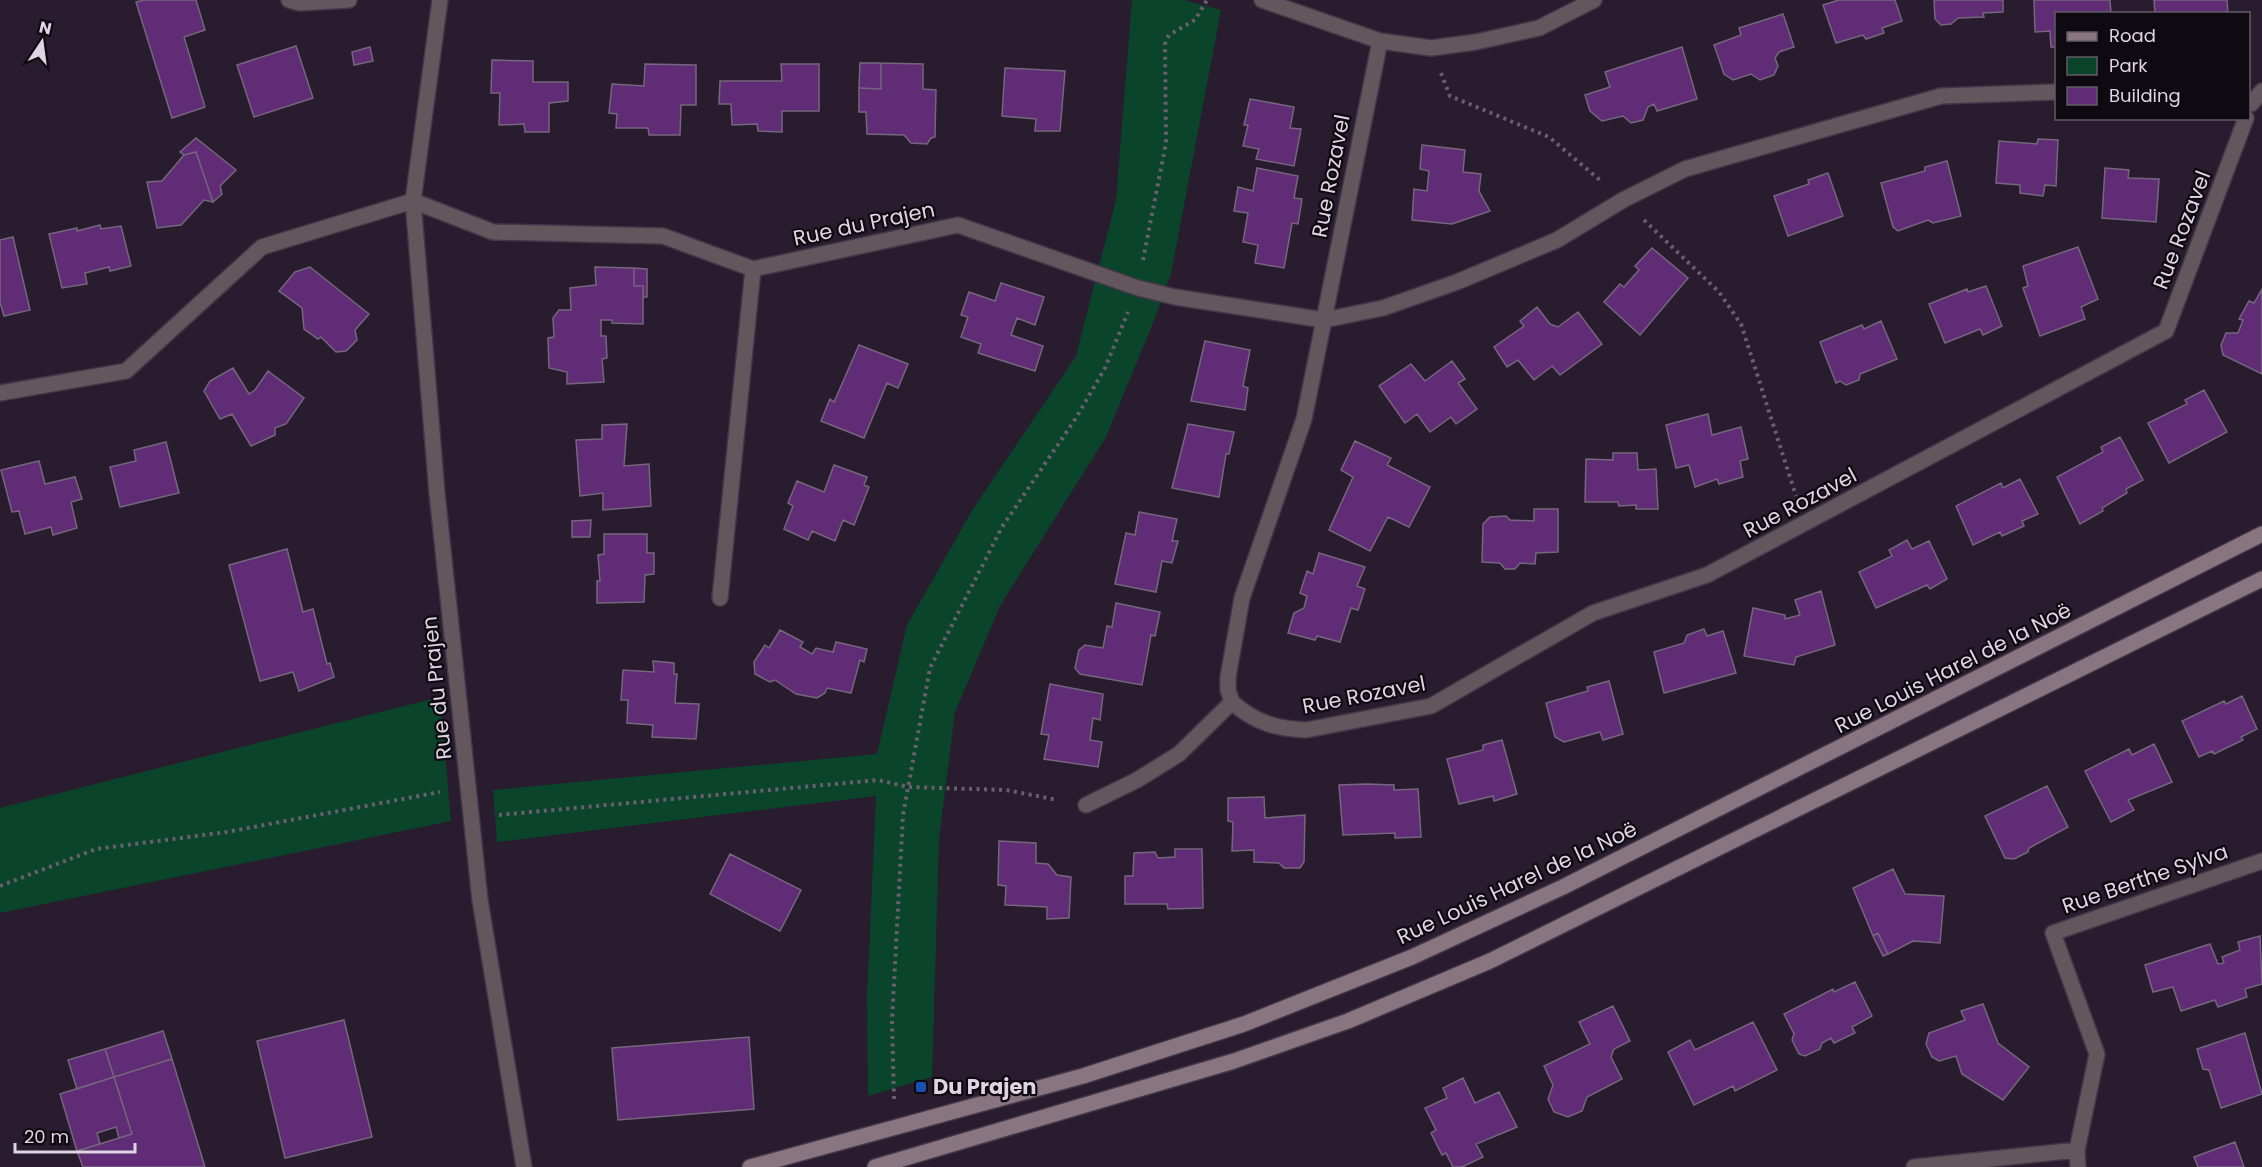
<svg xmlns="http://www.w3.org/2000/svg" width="2262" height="1167" viewBox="0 0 2262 1167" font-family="Poppins,sans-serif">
<rect width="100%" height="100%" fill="#291c2f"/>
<!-- green -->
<path fill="#0a442a" d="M1132,0H1184L1221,10L1171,274L1153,323L1106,437L1000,606L955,712L939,839L932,1077L868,1096L867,996L876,796L497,842L493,790L877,754L907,625L973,509L1076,356L1116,200Z
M440,697L451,821L0,913V808Z"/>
<!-- building -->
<path fill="#5f2c75" stroke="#75667d" stroke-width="1.5" d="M144,0H196L205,30L184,37L205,107L172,118L136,2Z
M1839,0H1895L1902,21L1882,28L1884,33L1866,39L1863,35L1836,43L1823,5Z
M1934,0H2003V12L1983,13L1984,17L1958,18L1951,24L1941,25L1935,19Z
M2034,0H2110L2111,14H2056V47H2051L2050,31L2035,32Z
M2154,0H2227L2228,14H2155Z
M1783,14L1794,47L1779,52L1775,58L1778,66L1774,75L1760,80L1751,74L1733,80L1724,74L1714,45L1741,35L1739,28Z
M296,46L313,98L254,117L237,65Z
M370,47L373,61L354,65L352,52Z
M1682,47L1697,99L1657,111L1654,104L1648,107L1643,120L1631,123L1623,116L1602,121L1590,111L1585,95L1610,87L1605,72Z
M492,60L533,61V82H568V101L549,103V132H525L524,124L499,125L500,93H491Z
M860,63H881V89L859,88Z
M881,63L923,64V89L936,90L935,137L931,138L927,144L911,143L904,135L867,134L866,112H859V88L881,89Z
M645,64L696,65V105H681L680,135H649L648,128H616L617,114L609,113L612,84L644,86Z
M781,64H819V111H782V132L758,131L757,124L732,125L731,104H719L720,81H782Z
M1005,68L1065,71L1060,131H1035L1036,119L1002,116Z
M1250,99L1294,107L1290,128L1301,129L1294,166L1256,159L1259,149L1243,146L1248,125H1244Z
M196,138L236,170L220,186L222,194L213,202L196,152L184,155L180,152Z
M2038,139L2058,140L2056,186L2045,185L2043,196L2020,193V185L1996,183L1999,141L2037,144Z
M1422,145L1465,150L1463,172L1481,174L1479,191L1490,211L1452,224L1412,220L1414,189L1427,191L1429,171L1420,169Z
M196,152L213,202L204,200L181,225L157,228L147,182L162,181L184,155Z
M1947,161L1961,216L1933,223L1928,220L1898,231L1893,227L1881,183L1925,171V167Z
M1257,168L1298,176L1294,198L1302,199L1298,224L1292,223L1284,268L1255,263L1258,245L1243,242L1248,213L1234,211L1238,187L1253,191Z
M2105,168L2129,170L2128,178L2159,179L2156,222L2102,218Z
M1828,173L1843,216L1788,236L1774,196L1809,184L1808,180Z
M100,225L101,229L121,226L131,266L110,271L109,267L85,273L87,284L62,288L49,234L77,228V231Z
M13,237L30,310L4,316L0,302V240Z
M2078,247L2098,299L2081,307L2085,319L2040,336L2023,288L2028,286L2023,266Z
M1652,248L1688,278L1640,335L1604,302L1620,284L1624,287L1639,270L1635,266Z
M310,267L369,314L355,330L357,340L346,351L336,352L321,337L318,339L304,329L302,308L279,291L295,272Z
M595,267L634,268V286H643V324L612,323V320H601V336H606L607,358L602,359L604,382L567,384V372L549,368L548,338L554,337L553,318L559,310H571L570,288L596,285Z
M634,268L647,269V297H643V286H634Z
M1001,283L1044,297L1035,325L1017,318L1011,335L1043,346L1035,371L978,353L981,344L961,337L968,317L961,315L969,292L995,301Z
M1986,286L2002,326L1983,335L1980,329L1945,343L1929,304L1967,289L1968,292Z
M2262,289V374L2223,355L2221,345L2226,333H2238L2243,320L2239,319L2249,301L2254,303Z
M1537,307L1550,324L1558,327L1578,312L1602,344L1560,375L1552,366L1534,380L1518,360L1507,367L1494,347L1524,326L1520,321Z
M1881,321L1897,359L1860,374L1859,380L1846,385L1840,381L1836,383L1820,342L1862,325L1864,329Z
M1205,341L1250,350L1243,386L1248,388L1245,410L1191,401Z
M859,345L908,364L898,388L887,383L864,438L821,421L830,399L834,402Z
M1452,361L1465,379L1458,383L1477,409L1456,424L1451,417L1430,432L1417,414L1405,423L1379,386L1411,364L1425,381Z
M233,368L249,394L255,390L268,371L304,398L286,424L275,428V435L251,446L232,414L220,419L204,391L210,381Z
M2204,390L2227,432L2169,463L2148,423L2187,404L2185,400Z
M1708,414L1712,435L1741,427L1748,459L1740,461L1743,477L1719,484L1717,479L1695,487L1689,465L1676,468L1666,425Z
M627,424L624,466L649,464L651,506L603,510V493L580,496L576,440L602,439V425Z
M1188,424L1234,432L1229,454H1226L1219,497L1172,488Z
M2120,437L2143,480L2126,489L2127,493L2102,508L2103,511L2080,524L2057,477L2103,452L2101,447Z
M1355,441L1391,458L1387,465L1430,487L1409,527L1388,517L1370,551L1329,530L1353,477L1341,470Z
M166,442L179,493L120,507L110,467L136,461L134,450Z
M1613,453H1637L1638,470L1656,469L1658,509H1636V505L1619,506L1618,502H1585L1586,459L1613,460Z
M39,461L45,484L75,477L82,499L71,502L77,528L53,535L51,527L25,534L19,511L12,512L1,470Z
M834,465L867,477L864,485L869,487L854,525L843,520L835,541L812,531L808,540L784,529L793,506L788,503L797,481L824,492Z
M2020,479L2038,514L2022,521L2024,526L2002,536L2000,532L1973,545L1956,506L2001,483L2003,488Z
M1534,509H1558V552L1536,553L1535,564L1520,563L1515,569H1505L1500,563L1482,562L1483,524L1490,517L1506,516L1510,520L1534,521Z
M1139,512L1177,519L1172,541H1178L1172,563L1162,561L1156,592L1115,584L1126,533L1135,535Z
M591,520L590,537H572V521Z
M604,534H647V553H654V574L645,575L644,602L597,603V581H600L598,555L604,554Z
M1907,540L1912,549L1929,541L1947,579L1930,589L1927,585L1876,608L1859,572L1892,556L1889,550Z
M287,549L303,612L313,609L327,664L330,663L334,677L299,691L293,672L260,681L229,565Z
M1319,553L1365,567L1357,586L1365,589L1358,610L1351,608L1340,642L1317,636L1315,640L1288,633L1294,613L1304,608L1307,596L1300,593L1307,571L1313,574Z
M1821,591L1835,645L1796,657L1794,665L1744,656L1753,608L1785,615V619L1800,615L1795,600Z
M1116,603L1160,612L1155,636L1151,635L1142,685L1080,674L1075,668L1079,650L1085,645L1103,648L1107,626L1112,627Z
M1704,629L1707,636L1723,631L1736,673L1664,693L1654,652L1684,643L1687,635Z
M780,630L803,642L800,647L812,654L816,648L833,652L836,642L867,649L864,662L860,660L851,693L827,688L825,693L817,698L796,694L775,680L770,682L755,674L754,662L765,645L769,648Z
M653,661L674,663V674H677L675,703L699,704L696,739L652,737L653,725L627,723L628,700H621L623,670L654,672Z
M1609,681L1623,734L1603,740L1600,732L1564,742L1555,737L1546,703L1588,691L1587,687Z
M1050,684L1103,694L1100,720L1093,718L1090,740L1102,742L1098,767L1044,759L1049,735L1041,734Z
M2242,696L2257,729L2241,737L2243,740L2214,754L2212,751L2199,757L2182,721L2224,701L2226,704Z
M1502,740L1517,794L1494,801L1493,796L1459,804L1447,759L1483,750V745Z
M2154,744L2172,782L2128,800L2134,810L2111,822L2085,771L2129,749L2132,755Z
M1366,784L1394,785V790L1418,789L1421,837L1395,838V833L1343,835L1339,785Z
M2047,786L2068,827L2029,848L2028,852L2014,859L2005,858L1985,816Z
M1264,797L1265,818L1305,815L1304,862L1300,868H1284L1279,863L1254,862V850L1232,851L1233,822L1228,821V798Z
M999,841L1036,843V863L1048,864L1057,875L1071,877L1069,918L1047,919V907L1005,905L1006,886L998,885Z
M1175,849H1202L1203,908L1168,909L1167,904H1125V876H1133L1134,853L1155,852L1158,858L1175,857Z
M730,854L801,890L780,931L710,894Z
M1893,869L1905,894L1944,896L1940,943L1913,941L1888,954L1878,933L1873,936L1853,888Z
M1878,933L1888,954L1883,956L1873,936Z
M2260,936L2262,984L2245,989L2247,997L2218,1007L2215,1000L2181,1011L2173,987L2153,992L2145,965L2210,944L2218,964L2224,963L2222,957L2240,950L2238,942Z
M1855,982L1872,1016L1852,1027L1855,1033L1834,1043L1831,1038L1822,1043L1820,1049L1805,1056L1799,1054L1792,1040L1794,1034L1784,1014L1833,989L1834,992Z
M1983,1004L1998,1043L2029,1067L2003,1100L1962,1074L1956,1056L1939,1061L1932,1057L1926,1044L1929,1033L1965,1020L1961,1011Z
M1613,1006L1630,1041L1614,1049L1611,1057L1622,1079L1587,1097L1582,1111L1568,1117L1554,1112L1548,1099L1553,1085L1544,1066L1590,1044L1579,1022Z
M344,1020L372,1137L285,1158L257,1041Z
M1753,1022L1777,1070L1735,1091L1733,1086L1694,1105L1668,1052L1690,1040L1695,1050Z
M163,1031L172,1059L114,1077L105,1049Z
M2245,1033L2262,1094L2221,1108L2209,1070L2203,1069L2197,1049Z
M749,1037L754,1109L618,1120L612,1048Z
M105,1049L114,1077L77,1089L68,1060Z
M172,1059L205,1167H83L77,1151L132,1134L114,1077Z
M114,1077L132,1134L119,1138L116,1127L97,1133L100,1144L77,1151L60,1094Z
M1463,1078L1475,1103L1499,1092L1517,1127L1476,1144L1483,1157L1462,1167H1453L1446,1153L1442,1155L1431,1133L1436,1130L1425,1108L1447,1098L1443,1088Z
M2235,1142L2244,1167H2198L2194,1157Z"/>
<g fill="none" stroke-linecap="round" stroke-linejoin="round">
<defs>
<path id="street" d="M289,0L300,3L349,0
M440,0L413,201L437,493L480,900L524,1167
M1262,0L1380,41L1431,48L1476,42L1539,28L1594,0
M2251,104L2262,91
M0,393L126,371L262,247L413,201L493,232L663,236L753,269L958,225L1138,288L1175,297L1324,320L1383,308L1457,282L1557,240L1623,200L1685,169L1941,96L2056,92
M720,598L753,269
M1232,702C1254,722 1276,729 1306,730L1431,706L1593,613L1707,575L2166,331L2246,118
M1086,805L1137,780L1179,754L1232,702L1228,690V677L1242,598L1304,419L1380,41
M1914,1167L2077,1150
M2078,1167L2077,1150L2097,1054L2053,933L2262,861"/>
<path id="secondary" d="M750,1167L1083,1076L1244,1024L1412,957L1563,887L2262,534
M875,1167L1234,1061L1348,1021L1490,961L2262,579"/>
</defs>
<!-- street casing -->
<use href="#street" stroke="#423648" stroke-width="18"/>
<!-- secondary casing -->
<use href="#secondary" stroke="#423648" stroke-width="18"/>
<!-- path -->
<path stroke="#6a5f70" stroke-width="4" stroke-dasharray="3 4.5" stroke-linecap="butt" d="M1441,73L1450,96L1549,137L1601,181
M1644,220L1719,292L1741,324L1796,496
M1143,260L1166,143L1165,44L1169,35L1195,20L1207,0
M499,815L878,780L908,787L1006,790L1058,800
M0,886L96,849L227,832L440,792
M894,1099L892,1021L903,815L930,668L1002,527L1076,418L1105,368L1128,312"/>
<!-- street -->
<use href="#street" stroke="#63575d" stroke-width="15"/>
<!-- secondary -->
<use href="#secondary" stroke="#89757f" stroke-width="15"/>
</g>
<!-- markers -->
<rect fill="#1a4fb4" stroke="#0f0911" stroke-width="2" x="915" y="1081" width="12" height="12" rx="3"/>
<g text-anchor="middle" stroke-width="4.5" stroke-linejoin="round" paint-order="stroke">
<!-- street labels -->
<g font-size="21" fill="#ded5e2" stroke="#0f0911">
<text transform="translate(1331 176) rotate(-79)" y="7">Rue Rozavel</text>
<text transform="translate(864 224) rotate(-12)" y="7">Rue du Prajen</text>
<text transform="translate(2182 230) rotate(-69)" y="7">Rue Rozavel</text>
<text transform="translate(1800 503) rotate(-28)" y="7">Rue Rozavel</text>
<text transform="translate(1953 668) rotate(-27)" y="7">Rue Louis Harel de la Noë</text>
<text transform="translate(437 688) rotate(-96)" y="7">Rue du Prajen</text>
<text transform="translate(1364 695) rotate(-11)" y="7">Rue Rozavel</text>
<text transform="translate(2145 879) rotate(-19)" y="7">Rue Berthe Sylva</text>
<text transform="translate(1517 883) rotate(-25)" y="7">Rue Louis Harel de la Noë</text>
</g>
<!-- poi labels -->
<g font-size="21" font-weight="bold" fill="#ded5e2" stroke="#0f0911" text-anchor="start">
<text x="933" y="1094">Du Prajen</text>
</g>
</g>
<!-- legend -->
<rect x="2055" y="12" width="195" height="108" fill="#0f0911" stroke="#625b65" stroke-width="1.5"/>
<rect x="2067" y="32" width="30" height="9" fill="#89757f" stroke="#625b65" stroke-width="1.5"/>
<text x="2109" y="42" font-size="18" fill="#ded5e2">Road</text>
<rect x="2067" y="57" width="30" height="18" fill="#0a442a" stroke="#625b65" stroke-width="1.5"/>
<text x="2109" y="72" font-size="18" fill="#ded5e2">Park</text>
<rect x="2067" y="87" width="30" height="18" fill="#5f2c75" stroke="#625b65" stroke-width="1.5"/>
<text x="2109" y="102" font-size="18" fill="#ded5e2">Building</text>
<!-- north arrow -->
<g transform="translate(42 42) rotate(13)" stroke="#0f0911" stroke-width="4.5" paint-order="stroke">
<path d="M0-4.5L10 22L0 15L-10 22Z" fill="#ded5e2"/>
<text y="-9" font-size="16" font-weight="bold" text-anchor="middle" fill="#ded5e2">N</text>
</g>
<!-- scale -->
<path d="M15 1143v9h120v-9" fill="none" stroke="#ded5e2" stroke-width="3"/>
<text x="24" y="1143" font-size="18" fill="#ded5e2" stroke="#0f0911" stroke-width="4.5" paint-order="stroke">20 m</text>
</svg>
